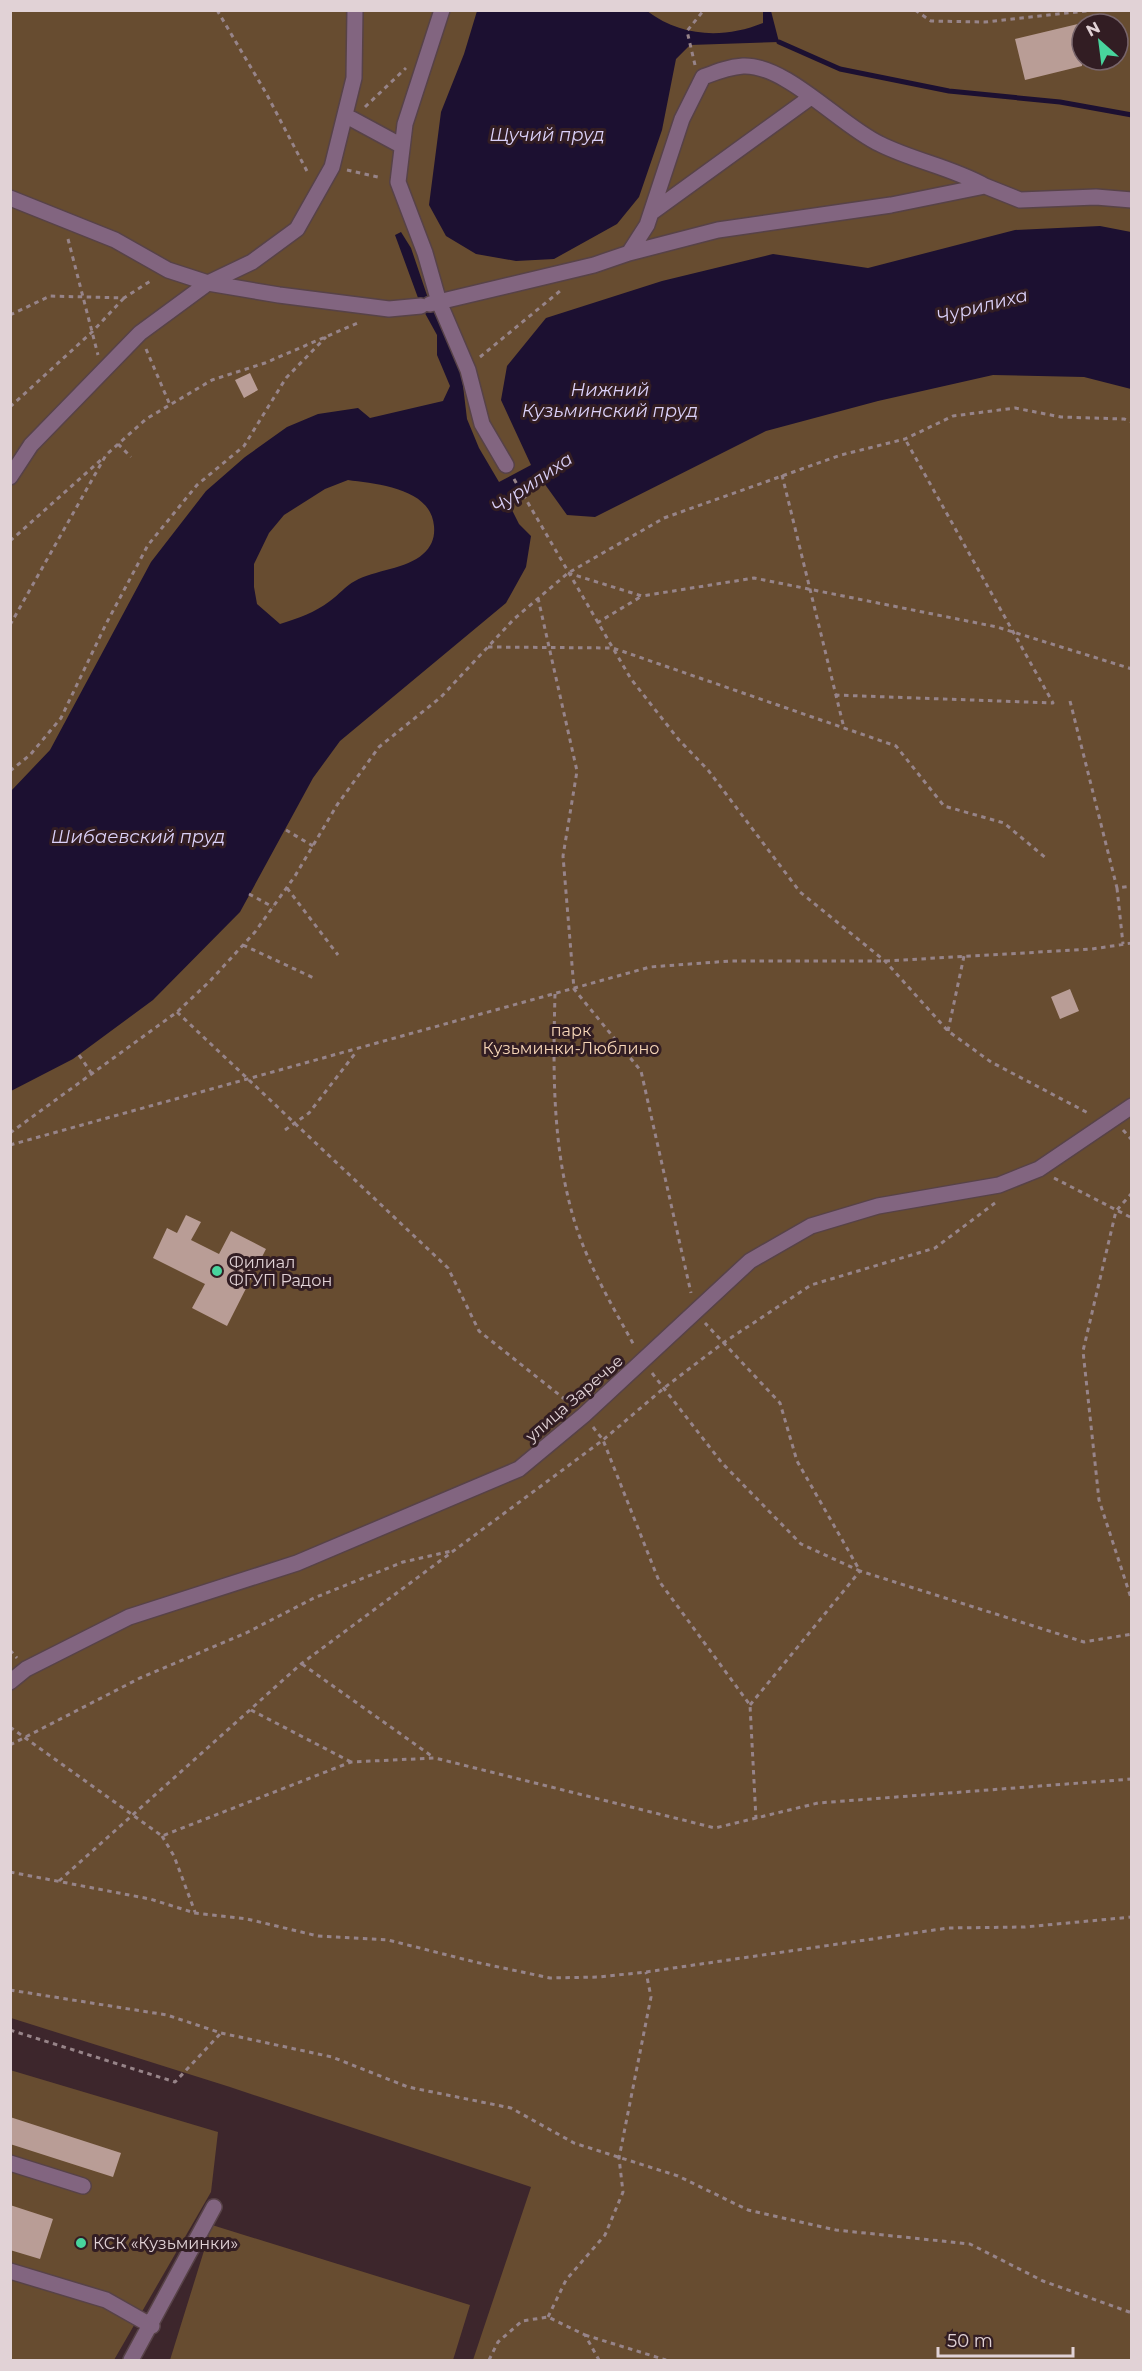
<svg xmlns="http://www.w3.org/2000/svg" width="1142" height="2371" viewBox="0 0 1142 2371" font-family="Montserrat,sans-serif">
<rect width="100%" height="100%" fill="#3d262c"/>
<!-- green -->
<path fill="#674c30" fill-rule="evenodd" d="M10,11H1131V2360H473L531,2187L230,2087L11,2018ZM1082,24H1118V60H1082Z
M10,2070L218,2132L211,2192L114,2360H11Z
M212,2225L470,2305L453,2360H170Z"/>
<!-- water -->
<path fill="#1c1031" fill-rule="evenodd" d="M477,11H647C682,37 723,39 763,23V11H771L779,42L690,45L676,59L662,130L639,197L617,224L554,259L516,261L476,254L446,236L429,205L441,112L464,54Z
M1100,226L1131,232V389L1084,377L993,375L878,401L766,431L595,517L567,515L544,483L510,506L519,524L531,536L526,567L506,603L340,741L313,778L240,912L153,1000L73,1059L11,1091V791L50,750L151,562L206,491L245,457L287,427L318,414L358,408L370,418L443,401L450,386L437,355V335L421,306L395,235L401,232L411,248L430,304L461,369L467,419L479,448L499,482L531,465L501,400L507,366L546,318L662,281L773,254L868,268L1015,230ZM348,480C377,484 431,488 434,526C435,537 432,546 423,554C407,569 374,570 355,581C345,586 339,595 330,601C314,613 299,618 280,624L257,604L254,587V564L269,533L284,515L325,489Z"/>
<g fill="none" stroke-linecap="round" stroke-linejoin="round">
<!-- stream -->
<path stroke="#1c1031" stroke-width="5" d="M779,42L840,69L949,91L1060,102L1132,115"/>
</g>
<!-- building -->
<path fill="#b99d96" d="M1082,23V66L1025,80L1015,39Z
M250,373L258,390L244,398L235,380Z
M1070,989L1079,1011L1060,1019L1051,997Z
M186,1215L201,1222L191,1240L219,1254L231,1231L266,1249L227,1326L192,1308L205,1284L153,1258L167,1228L177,1233Z
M10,2117L121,2153L113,2177L10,2144Z
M10,2205L53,2219L40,2259L10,2250Z"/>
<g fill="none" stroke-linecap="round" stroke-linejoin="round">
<defs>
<path id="minor" d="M442,10L405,124L398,182L425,253L439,302L468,370L482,424L506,465
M352,119L402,146
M10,198L115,240L168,270L208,283L279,295L389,309L421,306
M651,213L811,97
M629,253L647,225L682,119L703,77C716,72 728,67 743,66C786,64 841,126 880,144C914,161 951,167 985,186
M430,304L594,265L629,253L718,230L891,205L985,186L1020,200L1096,197L1132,200
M10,477L31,445L140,333L208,283L252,262L297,229L332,167L354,78L355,10
M10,1682L26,1669L129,1617L297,1563L519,1469L584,1415L750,1261L811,1226L878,1206L999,1185L1039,1169L1132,1106
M10,2163L83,2186
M10,2271L106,2300L152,2326
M131,2360L214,2207"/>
</defs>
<!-- minor casing -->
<use href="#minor" stroke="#574247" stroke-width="18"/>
<!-- path -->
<path stroke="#978489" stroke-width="3" stroke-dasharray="4.5 4.5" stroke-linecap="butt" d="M217,10L266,93L309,175
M915,10L931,21L985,22L1095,10
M695,65L687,31L704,10
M365,107L406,68
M347,170L382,178
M68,239L98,355
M10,315L50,296L124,298L152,280
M146,349L170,405
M480,357L560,291
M10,407L92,332L124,298
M118,444L131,457
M782,475L844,728
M514,479L631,679L679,740L708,770L800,892L885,961L948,1031L991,1062L1090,1114
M10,541L103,458
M568,573L642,596L754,578L997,627L1132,669
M538,598L577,771L563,856L574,989L641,1071L691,1293
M597,623L642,596
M10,625L106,455L146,419L212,380L265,363L360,322
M488,647L613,648L896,746L944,806L1004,823L1047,859
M835,695L1053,703L905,439
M1070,701L1117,888L1132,886
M10,771L30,755L61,718L106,624L148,545L197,485L244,446L286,378L326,337
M286,830L313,846
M287,888L338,955
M1117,888L1123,944
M249,894L273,907
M243,945L316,979
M555,994C553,1072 552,1148 575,1223C588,1265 614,1309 635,1347
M177,1012L448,1268L479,1331L572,1405
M948,1031L964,956
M79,1055L92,1074
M285,1130L309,1113L357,1051
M1123,1130L1132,1140
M10,1133L177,1012L210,981L255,932L295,876L337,805L379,747L441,697L514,619L568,573L664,518L841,455L905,439L953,416L1015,408L1061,417L1124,419L1132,422
M10,1145L650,967L730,961H885L1092,949L1132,943
M1054,1178L1132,1218
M1132,1193L1116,1211L1083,1351L1099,1500L1132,1601
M652,1373L722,1463L801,1544L860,1571L797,1461L780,1403L705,1323
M593,1427L603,1440L659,1581L750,1705L756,1819
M10,1650L17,1658
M302,1664L433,1757
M750,1705L860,1571L1084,1642L1132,1634
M251,1710L351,1762
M10,1727L162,1836L351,1762L435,1758L715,1828L818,1803L1132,1779
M10,1745L140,1678L246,1633L314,1598L403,1562L452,1551
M162,1836L174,1856L195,1912
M10,1872L150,1899L195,1913L247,1919L318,1936L388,1940L475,1962L550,1978L599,1977L646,1972L948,1928L1025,1927L1132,1917
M59,1881L301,1664L603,1440L664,1388L723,1343L811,1285L935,1248L995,1203
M10,1990L167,2015L221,2033L332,2057L408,2087L511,2108L574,2143L678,2176L748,2210L836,2230L970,2244L1043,2281L1132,2313
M10,2030L175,2082L221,2033
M548,2317L566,2280L605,2235L623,2192L619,2158L651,1997L646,1972
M585,2335L666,2360
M489,2360L498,2342L522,2321L548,2317L585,2335L599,2360"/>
<!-- minor -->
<use href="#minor" stroke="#826580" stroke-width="15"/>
</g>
<!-- markers -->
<g fill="#48d49d" stroke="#321d23" stroke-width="2">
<circle cx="217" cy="1271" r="6"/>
<circle cx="81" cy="2243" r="6"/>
</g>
<g text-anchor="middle" stroke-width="6" stroke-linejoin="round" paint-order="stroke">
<!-- park labels -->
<g font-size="16" fill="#f7d6b7" stroke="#321d23">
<text x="571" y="1036">парк<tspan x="571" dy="18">Кузьминки-Люблино</tspan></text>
</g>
<!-- poi labels -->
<g font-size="16" fill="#e1d2d6" stroke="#321d23" text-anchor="start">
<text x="229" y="1268">Филиал<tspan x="229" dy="18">ФГУП Радон</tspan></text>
<text x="93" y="2249">КСК «Кузьминки»</text>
</g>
<!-- street labels -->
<g font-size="16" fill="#e1d2d6" stroke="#321d23">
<text transform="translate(574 1398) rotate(-41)" y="6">улица Заречье</text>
</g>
<!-- water labels -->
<g font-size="18" font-style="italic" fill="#dbd1f9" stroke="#321d23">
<text x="547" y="141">Щучий пруд</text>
<text transform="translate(982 306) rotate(-14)" y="6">Чурилиха</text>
<text x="610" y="396">Нижний<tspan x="610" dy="21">Кузьминский пруд</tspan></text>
<text transform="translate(532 483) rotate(-34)" y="6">Чурилиха</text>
<text x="138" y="843">Шибаевский пруд</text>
</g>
</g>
<!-- border -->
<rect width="1142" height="2371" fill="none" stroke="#e1d2d6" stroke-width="24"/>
<!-- north arrow -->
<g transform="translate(1100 42) rotate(332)"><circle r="28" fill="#321d23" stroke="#78656b" stroke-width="1.5"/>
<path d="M0-4.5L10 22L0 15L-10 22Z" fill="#48d49d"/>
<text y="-9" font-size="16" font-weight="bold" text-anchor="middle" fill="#e1d2d6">N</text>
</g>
<!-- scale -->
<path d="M938 2347v9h135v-9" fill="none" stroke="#e1d2d6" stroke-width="3"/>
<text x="947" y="2347" font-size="18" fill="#e1d2d6" stroke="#321d23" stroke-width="4.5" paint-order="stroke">50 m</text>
</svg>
